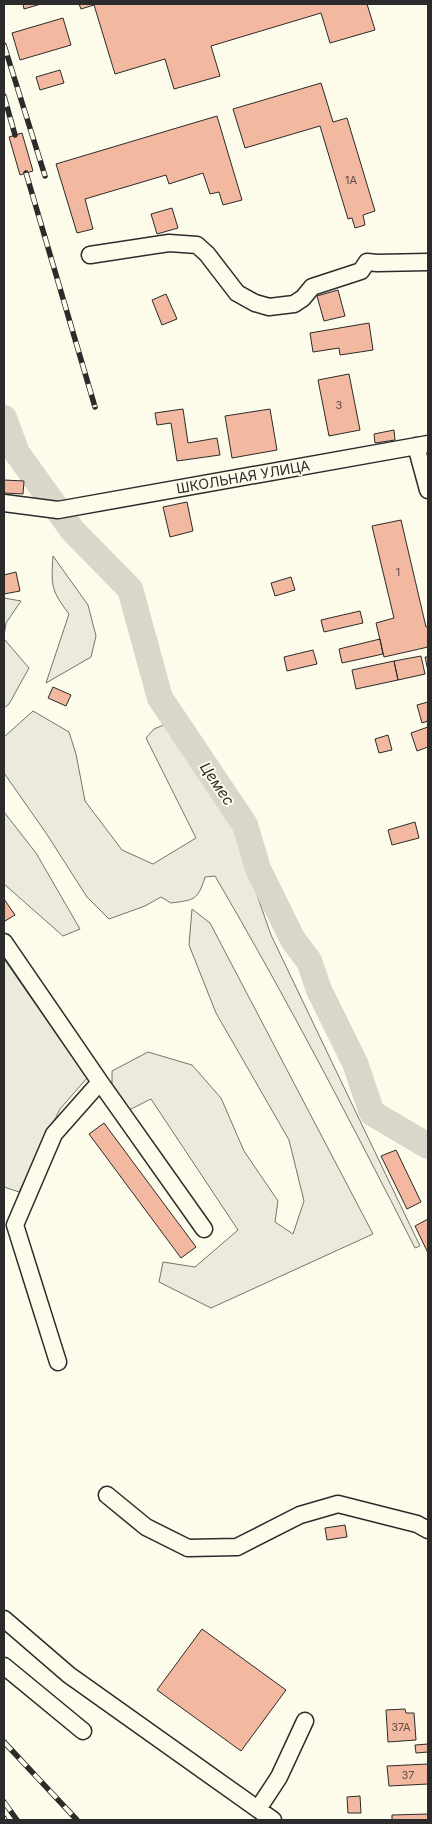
<svg xmlns="http://www.w3.org/2000/svg" width="432" height="1824" viewBox="0 0 432 1824" font-family="Inter,sans-serif">
<rect width="100%" height="100%" fill="#fdfbea"/>
<!-- green -->
<path fill="#ecebdb" stroke="#74746e" d="M53,556L88,605L96,636L91,657L46,683L69,614C51,590 51,586 53,556Z
M4,598L21,601L6,623L4,636Z
M4,639L29,668L9,704L4,708Z
M33,711L69,732L76,754L85,801L122,850L153,864L196,838L146,738L154,729L171,722L238,829L255,889L271,935L420,1246L415,1248C351,1122 286,997 215,876L205,877C198,901 193,900 171,903L161,897L145,906L109,919L87,897L46,833L4,773V737Z
M4,812L36,853L80,929L63,936L4,884Z
M192,909L210,923L373,1234L211,1308L159,1282L163,1262L195,1267L238,1230L151,1099L129,1110L112,1084V1071L148,1052L192,1065L221,1098L244,1151L278,1201L275,1222L293,1234L304,1201L289,1140L216,1013L189,945Z
M4,959L87,1078L60,1109L19,1192L4,1187Z"/>
<g fill="none" stroke-linecap="round" stroke-linejoin="round">
<!-- river -->
<path stroke="#d8d7c9" stroke-width="26" d="M4,418L17,453L73,531L130,589L160,698L245,825L258,869L293,940L309,961L319,990L355,1063L372,1113L428,1146"/>
</g>
<!-- building -->
<path fill="#f2b8a0" stroke="#2b2b2b" d="M23,4H41L24,9Z
M79,4H367L375,30L330,43L321,13L211,46L220,76L174,89L165,59L115,74L94,5L81,9Z
M63,18L71,45L20,60L12,33Z
M60,70L64,83L40,90L36,77Z
M321,83L333,122L347,118L375,211L363,215L365,225L355,228L352,218L348,219L320,126L245,148L233,109Z
M217,116L242,200L223,205L219,192L210,194L203,173L169,184L166,175L85,199L93,229L77,233L56,164Z
M22,133L33,171L20,175L9,137Z
M172,208L178,228L157,234L151,214Z
M338,290L345,316L324,321L317,296Z
M166,294L177,319L162,325L152,300Z
M369,323L373,350L340,355L339,348L313,352L310,333Z
M349,374L360,430L329,436L318,380Z
M183,409L188,443L217,438L220,455L177,461L171,423L157,425L155,413Z
M270,409L277,450L232,458L225,416Z
M394,430L395,440L375,443L374,434Z
M4,480L24,481L23,494L4,493Z
M187,502L193,531L170,537L163,507Z
M401,520L426,627L428,626V647L384,657L376,623L394,618L372,526Z
M16,572L20,591L4,594V575Z
M291,577L295,590L275,596L271,583Z
M360,611L363,623L324,632L321,620Z
M380,639L383,654L342,663L339,649Z
M313,650L317,664L287,671L284,657Z
M421,656L425,674L398,680L394,661Z
M425,657H428V671Z
M394,661L398,680L356,689L352,670Z
M53,687L71,695L66,706L48,698Z
M428,702V721L422,723L417,705Z
M428,727V747L417,751L411,733Z
M388,735L392,750L379,753L375,739Z
M415,822L419,838L392,845L388,830Z
M4,899L15,915L5,921L4,919Z
M104,1123L196,1247L181,1258L89,1134Z
M396,1150L421,1202L407,1209L381,1156Z
M428,1219V1253L415,1226Z
M345,1525L347,1537L327,1540L325,1528Z
M202,1629L286,1690L241,1751L157,1690Z
M405,1709L406,1713H414L416,1740L388,1742L386,1710Z
M428,1744V1752L416,1753L415,1745Z
M428,1764V1784L389,1786L387,1766Z
M360,1796L361,1813H348L347,1797Z
M428,1814V1820H392V1815Z"/>
<g fill="none" stroke-linecap="round" stroke-linejoin="round">
<defs>
<path id="minor" d="M90,255L169,243L197,245L207,254L237,293L255,303L269,307L294,304L303,298L312,287L361,271L367,262L377,263L428,262
M416,446L428,490
M4,503L58,510L428,444
M4,942L100,1082L204,1229
M58,1362L15,1225L54,1134L100,1082
M107,1495L146,1527L188,1548L237,1547L300,1515L338,1504L417,1524L428,1530
M4,1619L69,1675L273,1820
M4,1666L83,1731
M258,1809L279,1777L305,1721"/>
</defs>
<!-- minor casing -->
<use href="#minor" stroke="#2b2b2b" stroke-width="19"/>
<!-- minor -->
<use href="#minor" stroke="#fdfbea" stroke-width="16"/>
<defs>
<path id="rail" d="M4,45L45,176
M4,96L15,135
M26,173L95,407
M4,1742L77,1820
M4,1802L17,1820
M4,1818L5,1820"/>
</defs>
<!-- rail casing -->
<use href="#rail" stroke="#2b2b2b" stroke-width="5.5"/>
<!-- rail -->
<use href="#rail" stroke="#fdfbea" stroke-width="4" stroke-dasharray="11" stroke-linecap="butt"/>
</g>
<g text-anchor="middle" stroke-width="4" stroke-linejoin="round" paint-order="stroke">
<!-- number labels -->
<g font-size="11" fill="#5d4e48">
<text x="351" y="184">1А</text>
<text x="339" y="409">3</text>
<text x="398" y="576">1</text>
<text x="401" y="1731">37А</text>
<text x="408" y="1779">37</text>
</g>
<!-- street labels -->
<g font-size="14" fill="#2b2b2b" stroke="#fdfbea">
<text transform="translate(243 477) rotate(-10)" y="5">ШКОЛЬНАЯ УЛИЦА</text>
</g>
<!-- water labels -->
<g font-size="15" font-style="italic" fill="#2b2b2b" stroke="#fdfbea">
<text transform="translate(217 784) rotate(56)" y="5">Цемес</text>
</g>
</g>
<!-- border -->
<rect width="432" height="1824" fill="none" stroke="#2b2b2b" stroke-width="10"/>
</svg>
